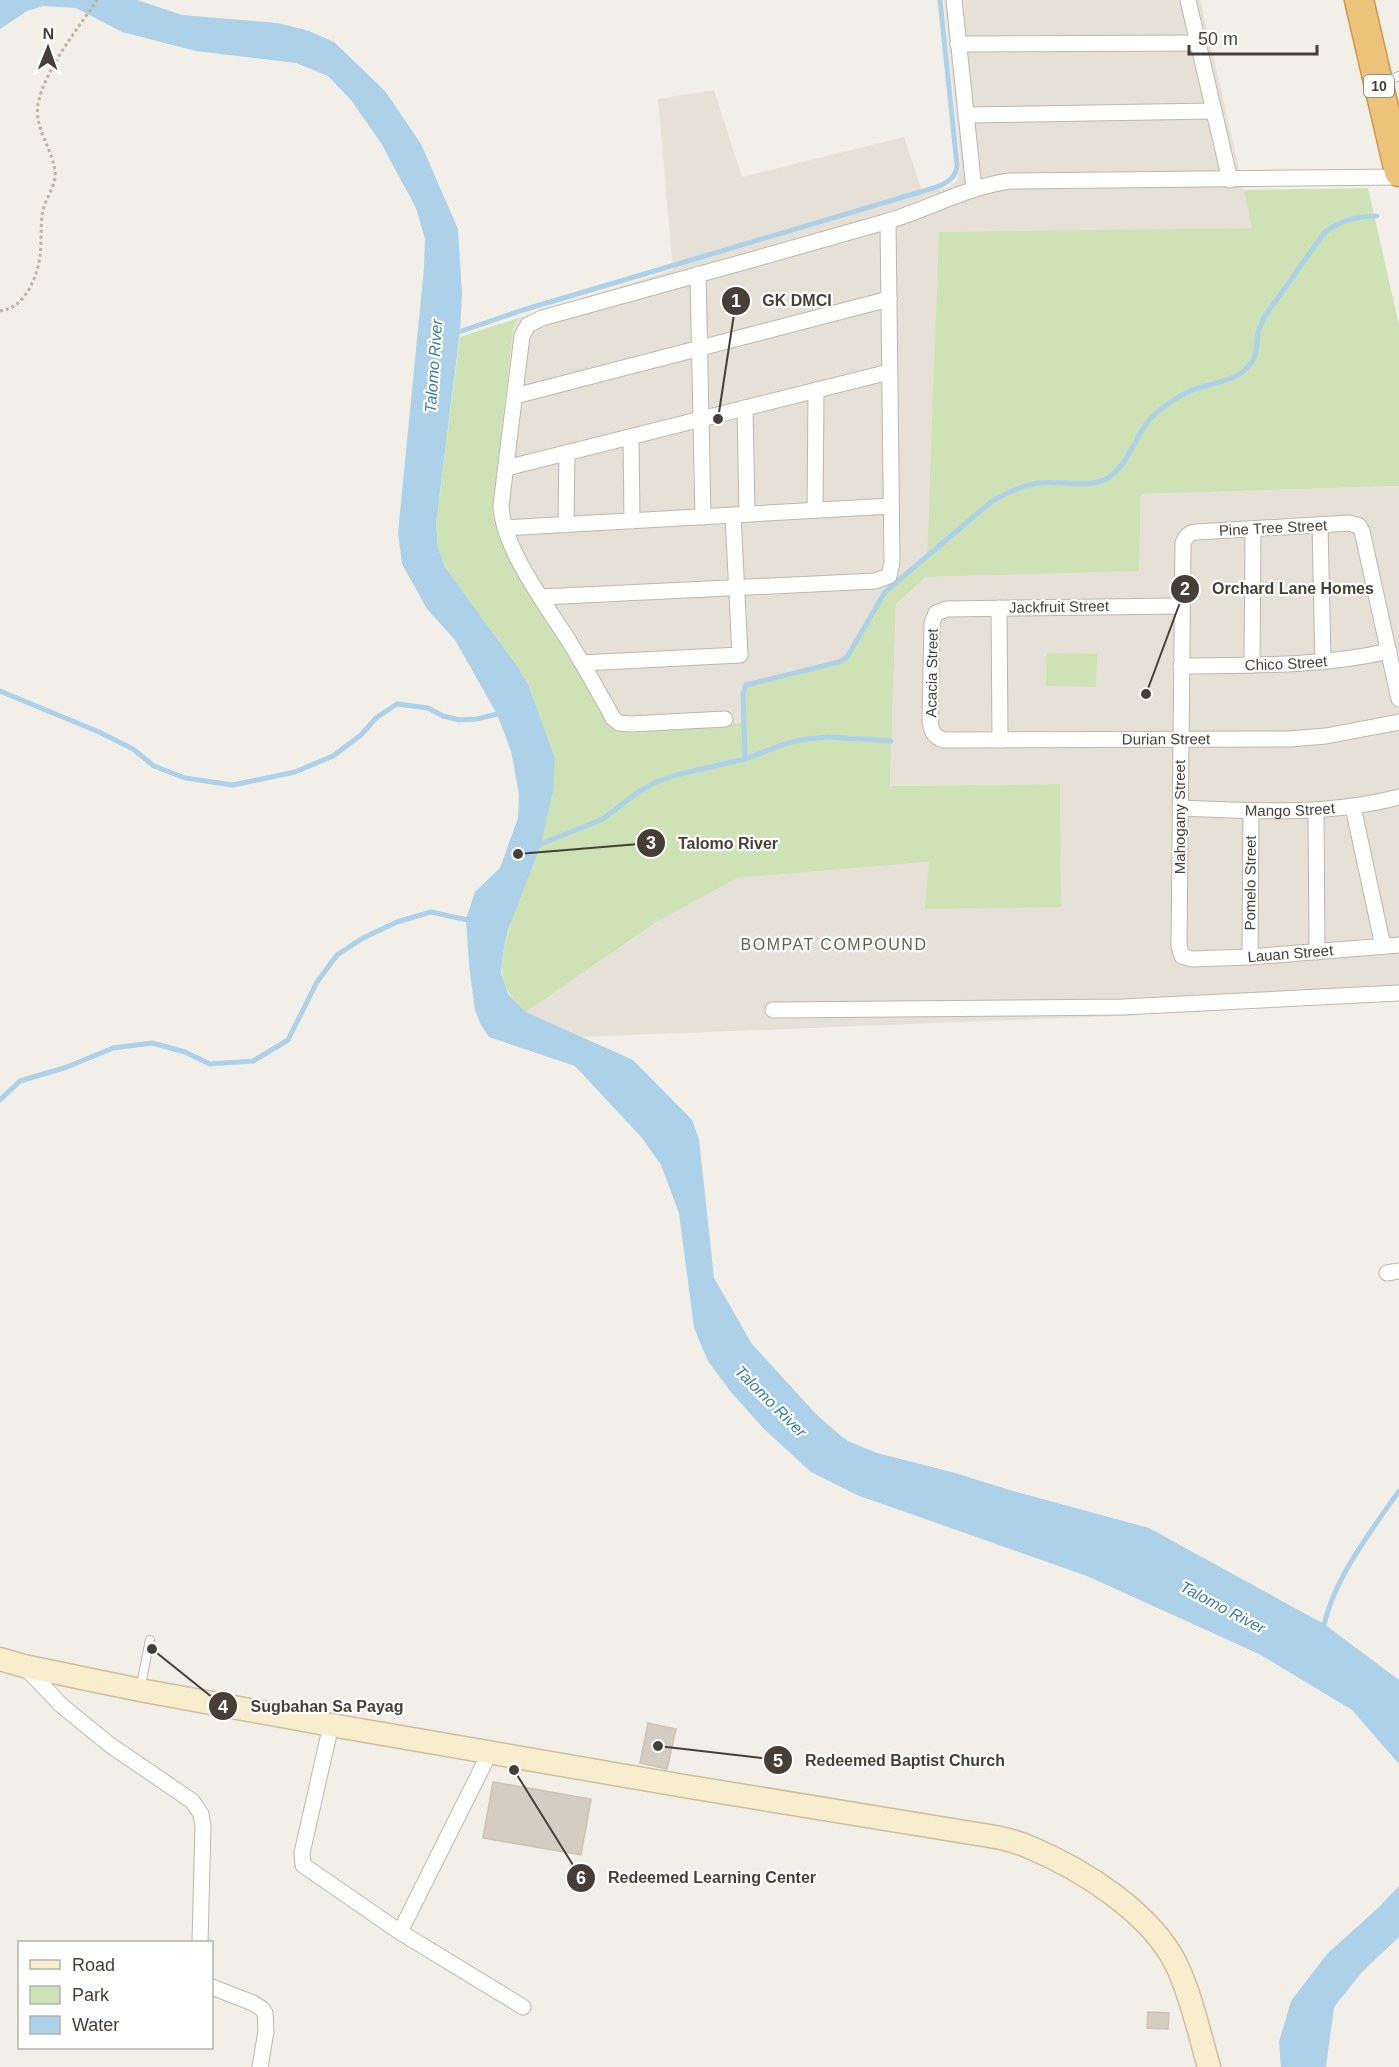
<svg xmlns="http://www.w3.org/2000/svg" width="1399" height="2067" viewBox="0 0 1399 2067" font-family="Helvetica,sans-serif">
<rect width="100%" height="100%" fill="#f2efe9"/>
<!-- residential -->
<path fill="#e6e1d7" d="M944,0H1200L1253,228L940,233L927,557L904,574L885,592L847,657L839,662L752,683L743,694V723L613,728L500,540L494,524L492,516L513,330L516,322L522,317L673,270L658,99L714,90L742,177L904,137L923,194L948,187L957,181L961,166Z
M1399,486V987L1141,1002L1142,1015L582,1037L526,1012L655,923L737,878L929,862L926,909L1059,784L890,786L896,604L926,577L1139,570L1141,494Z"/>
<!-- green -->
<path fill="#cfe2b6" d="M1368,188L1399,325V486L1141,494L1139,571L926,577L896,604L890,786L1060,784L1061,907L925,909L929,862L737,878L655,923L526,1012C504,990 500,984 503,952L555,758L528,684L517,666L445,567L438,548L436,524L460,337L522,317L516,322L513,330L492,516L500,540L613,728L743,723V694L746,685L839,662L847,657L885,592L904,574L927,557L939,232L1252,228L1244,190Z
M1047,653L1097,654L1096,687L1046,686Z"/>
<!-- water -->
<path fill="#acd1e8" d="M0,0H137L182,15L278,23L309,31L334,42L385,91L421,144L458,229L462,294L460,331L436,524L438,548L445,567L517,666L528,684L555,758L553,791L541,844L508,930L503,952L501,973L508,994L526,1012L633,1060L692,1120L699,1139L714,1278L752,1344L817,1415L841,1436L848,1441L877,1453L955,1473L1013,1491L1149,1528L1324,1624L1399,1680V1764L1352,1710L1259,1654L1087,1576L857,1495L811,1472L764,1429L730,1391L708,1361L694,1328L679,1213L661,1165L642,1138L575,1066L489,1037L481,1025L475,1010L469,965L466,919L475,892L500,868L518,818L519,794L511,751L497,714L455,640L427,609L402,564L398,533L424,268L425,239L416,208L381,143L351,100L328,76L296,63L196,51L122,32L76,8L43,6L27,11L0,29Z
M1399,1886V1937L1362,1972L1334,2007L1326,2067H1281L1279,2042L1291,2001L1327,1954L1378,1908Z"/>
<g fill="none" stroke-linecap="round" stroke-linejoin="round">
<!-- stream -->
<path stroke="#acd1e8" stroke-width="5" d="M453,334L523,310L937,187C948,182 956,178 957,165L940,0
M0,691L99,732L133,749L154,766L185,778L233,785L295,772L333,756L361,735L376,718L397,704L428,708L443,716L459,720L477,719L497,714L502,715
M745,759L743,694L746,685L839,662L847,657L885,592L991,502C1006,493 1021,486 1038,483C1060,480 1085,489 1106,479C1131,465 1135,431 1155,414C1164,406 1176,398 1186,393C1207,382 1230,385 1248,367C1258,356 1257,345 1258,333C1259,327 1263,321 1265,316L1324,233C1341,220 1355,217 1377,216
M536,846L603,819L638,792L656,782L676,775L745,759L787,743L807,739L829,737L891,741
M0,1100L20,1081L67,1067L113,1048L152,1043L185,1052L210,1064L253,1061L288,1040L317,982L337,955L363,938L397,922L431,912L472,921
M1323,1631C1331,1582 1371,1531 1399,1491"/>
</g>
<!-- building -->
<path fill="#d6cdc2" stroke="#ccc2b3" stroke-width="1.5" d="M648,1723L676,1729L667,1769L640,1763Z
M493,1782L591,1799L581,1855L483,1838Z
M1148,2012L1169,2013L1168,2029L1147,2028Z"/>
<g fill="none" stroke-linecap="round" stroke-linejoin="round">
<defs>
<path id="lane" d="M1383,82L1399,76
M140,1689L150,1640"/>
<g id="street">
<path d="M954,0L974,189"/>
<path d="M1188,0L1230,180"/>
<path d="M958,44L1198,43"/>
<path d="M967,115L1213,111"/>
<path d="M698,274L703,517"/>
<path d="M515,396L889,299"/>
<path d="M745,408L747,514"/>
<path d="M631,437L632,521"/>
<path d="M506,468L889,372"/>
<path d="M815,510L816,390"/>
<path d="M566,525L567,453"/>
<path d="M1320,525L1323,662"/>
<path d="M505,528L891,506"/>
<path d="M541,597L875,581L889,576L892,562L888,221"/>
<path id="s1" d="M1182,606L947,609L936,613L932,623L930,720C931,730 933,737 944,740L1289,739L1326,736L1399,722"/>
<path d="M999,608L1000,740"/>
<path d="M582,663L740,655L733,515"/>
<path d="M1252,665L1253,529"/>
<path id="s2" d="M1181,666C1250,665 1321,667 1389,651"/>
<path id="s3" d="M1399,699L1362,531L1359,526L1349,523L1196,532C1189,533 1186,536 1183,543L1179,946L1182,956L1192,959L1250,957L1399,945"/>
<path d="M725,719L631,724L619,723L613,718C599,692 584,666 569,641C546,605 502,547 501,505L522,336L528,325L542,318C656,286 771,255 885,222C927,210 966,187 1010,181L1399,177"/>
<path d="M1353,807L1383,946"/>
<path id="s4" d="M1180,808C1254,811 1327,816 1399,797"/>
<path d="M1316,811L1317,952"/>
<path id="s5" d="M1250,957L1251,811"/>
<path d="M773,1010L1123,1007L1399,993"/>
<path d="M1387,1273L1399,1271"/>
<path d="M24,1666L61,1705L110,1745L192,1801L201,1814L203,1826L200,1942"/>
<path d="M331,1725L302,1853L303,1865L400,1932L523,2007"/>
<path d="M400,1932L490,1752"/>
<path d="M212,1987L253,2003L261,2008L265,2013L266,2031L260,2067"/>
</g>
<path id="secondary" d="M0,1659L24,1666L140,1690L331,1725L684,1786L971,1833C991,1836 1011,1839 1029,1847C1082,1869 1152,1913 1177,1966C1191,1995 1200,2036 1209,2067"/>
<path id="highway" d="M1359,0L1399,172"/>
</defs>
<!-- lane casing -->
<use href="#lane" stroke="#bdb6ac" stroke-width="10"/>
<!-- street casing -->
<use href="#street" stroke="#bdb6ac" stroke-width="17"/>
<!-- secondary casing -->
<use href="#secondary" stroke="#cdbf9d" stroke-width="25"/>
<!-- highway casing -->
<use href="#highway" stroke="#cb9849" stroke-width="31"/>
<!-- path -->
<path stroke="#bdb19f" stroke-width="3" stroke-dasharray="3 3" stroke-linecap="butt" d="M0,311C25,308 37,278 40,256C42,240 40,225 43,210C46,197 57,184 55,171C52,148 34,128 38,104C45,69 77,30 97,0"/>
<!-- lane -->
<use href="#lane" stroke="#fff" stroke-width="8"/>
<!-- street -->
<use href="#street" stroke="#fff" stroke-width="15"/>
<!-- secondary -->
<use href="#secondary" stroke="#f8edcc" stroke-width="22"/>
<!-- highway -->
<use href="#highway" stroke="#edc379" stroke-width="28"/>
</g>
<g text-anchor="middle" stroke-width="4.5" stroke-linejoin="round" paint-order="stroke">
<!-- shield labels -->
<rect fill="#fff" stroke="#7d7974" stroke-width="1.5" x="1364" y="75" width="30" height="22" rx="4.5"/>
<g font-size="14" font-weight="bold" fill="#453f38">
<text x="1379" y="91">10</text>
</g>
<!-- street labels -->
<g font-size="15" fill="#453f38" stroke="#fff">
<text transform="translate(1273 528) rotate(-3)" y="5">Pine Tree Street</text>
<text transform="translate(1059 607) rotate(-1)" y="5">Jackfruit Street</text>
<text dy="5" stroke="none"><textPath href="#s2" startOffset="105">Chico Street</textPath></text>
<text transform="translate(932 673) rotate(-89)" y="5">Acacia Street</text>
<text dy="5" stroke="none"><textPath href="#s1" startOffset="603">Durian Street</textPath></text>
<text dy="5" stroke="none"><textPath href="#s4" startOffset="110">Mango Street</textPath></text>
<text transform="translate(1180 817) rotate(-90)" y="5">Mahogany Street</text>
<text dy="5" stroke="none"><textPath href="#s5" startOffset="74">Pomelo Street</textPath></text>
<text dy="5" stroke="none"><textPath href="#s3" startOffset="882">Lauan Street</textPath></text>
</g>
<!-- water labels -->
<g font-size="16" font-style="italic" fill="#3d7ca5" stroke="#fff">
<text transform="translate(433 366) rotate(-86)" y="6">Talomo River</text>
<text transform="translate(771 1401) rotate(45)" y="6">Talomo River</text>
<text transform="translate(1223 1607) rotate(28)" y="6">Talomo River</text>
</g>
<!-- neighbourhood labels -->
<g font-size="16" letter-spacing="1.5" fill="#665d50" stroke="#fff">
<text x="834" y="950">BOMPAT COMPOUND</text>
</g>
</g>
<!-- callouts -->
<path fill="none" stroke="#453f38" stroke-width="2" d="M718 419L736 301M1146 694L1185 589M518 854L651 843M152 1649L223 1706M658 1746L778 1760M514 1770L581 1878"/>
<g fill="#453f38" stroke="#fff" stroke-width="2">
<circle cx="718" cy="419" r="6"/>
<circle cx="1146" cy="694" r="6"/>
<circle cx="518" cy="854" r="6"/>
<circle cx="152" cy="1649" r="6"/>
<circle cx="658" cy="1746" r="6"/>
<circle cx="514" cy="1770" r="6"/>
<circle cx="736" cy="301" r="15"/>
<circle cx="1185" cy="589" r="15"/>
<circle cx="651" cy="843" r="15"/>
<circle cx="223" cy="1706" r="15"/>
<circle cx="778" cy="1760" r="15"/>
<circle cx="581" cy="1878" r="15"/>
</g>
<g font-size="18" text-anchor="middle" font-weight="bold" fill="#fff">
<text x="736" y="307">1</text>
<text x="1185" y="595">2</text>
<text x="651" y="849">3</text>
<text x="223" y="1713">4</text>
<text x="778" y="1767">5</text>
<text x="581" y="1884">6</text>
</g>
<g font-size="16" text-anchor="middle" font-weight="bold" fill="#453f38" stroke="#fff" stroke-width="4.5" stroke-linejoin="round" paint-order="stroke">
<text x="797" y="306">GK DMCI</text>
<text x="1293" y="594">Orchard Lane Homes</text>
<text x="728" y="849">Talomo River</text>
<text x="327" y="1712">Sugbahan Sa Payag</text>
<text x="905" y="1766">Redeemed Baptist Church</text>
<text x="712" y="1883">Redeemed Learning Center</text>
</g>
<!-- legend -->
<rect x="18" y="1941" width="195" height="108" fill="#ffffff" stroke="#b5b2af" stroke-width="1.5"/>
<rect x="30" y="1960" width="30" height="9" fill="#f8edcc" stroke="#b5b2af" stroke-width="1.5"/>
<text x="72" y="1971" font-size="18" fill="#453f38">Road</text>
<rect x="30" y="1986" width="30" height="18" fill="#cfe2b6" stroke="#b5b2af" stroke-width="1.5"/>
<text x="72" y="2001" font-size="18" fill="#453f38">Park</text>
<rect x="30" y="2016" width="30" height="18" fill="#acd1e8" stroke="#b5b2af" stroke-width="1.5"/>
<text x="72" y="2031" font-size="18" fill="#453f38">Water</text>
<!-- north arrow -->
<g transform="translate(48 48) rotate(1)" stroke="#ffffff" stroke-width="4.5" paint-order="stroke">
<path d="M0-4.5L10 22L0 15L-10 22Z" fill="#453f38"/>
<text y="-9" font-size="16" font-weight="bold" text-anchor="middle" fill="#453f38">N</text>
</g>
<!-- scale -->
<path d="M1189 45v9h128v-9" fill="none" stroke="#453f38" stroke-width="3"/>
<text x="1198" y="45" font-size="18" fill="#453f38" stroke="#ffffff" stroke-width="4.5" paint-order="stroke">50 m</text>
</svg>
